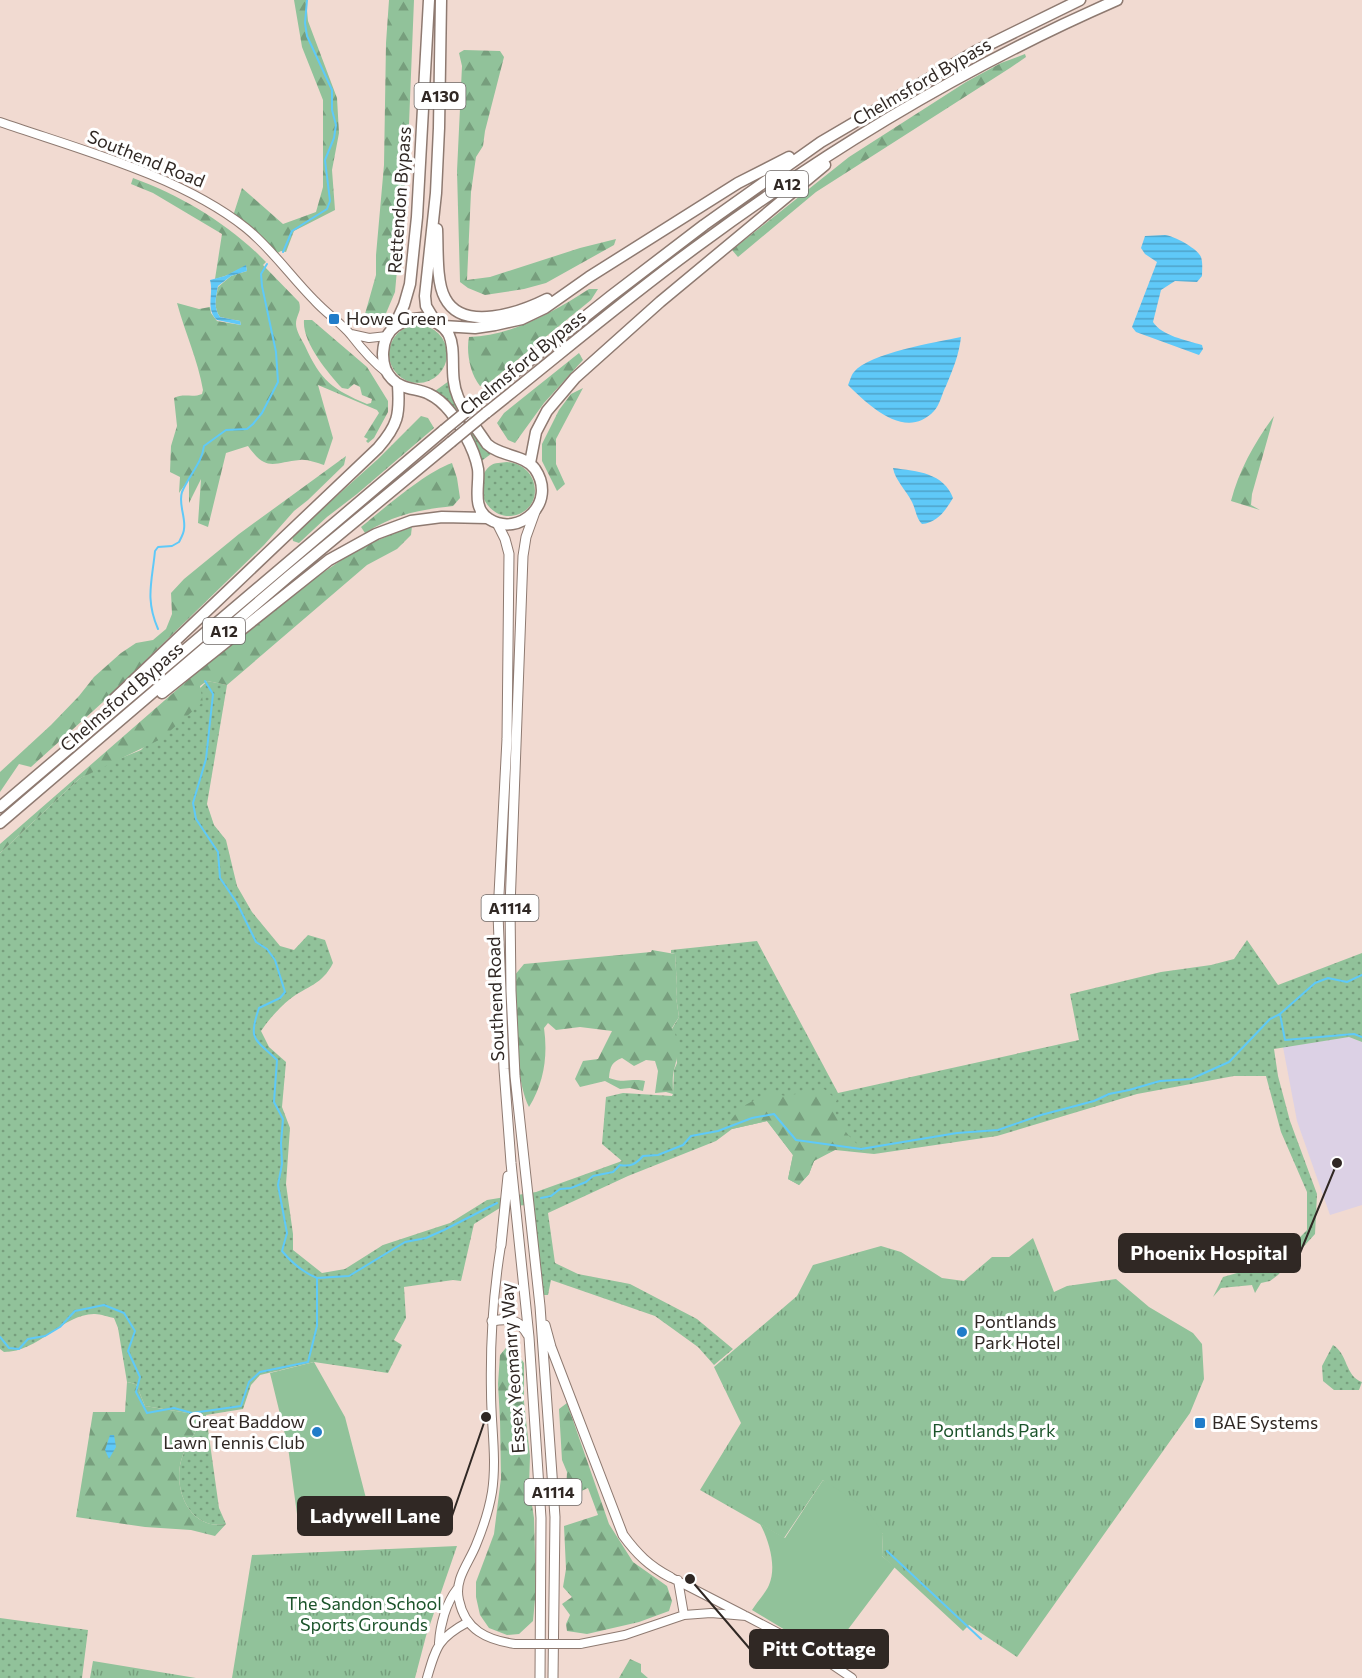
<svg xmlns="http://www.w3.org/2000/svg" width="1362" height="1678" viewBox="0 0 1362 1678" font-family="Commissioner,sans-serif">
<defs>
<pattern id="grass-dots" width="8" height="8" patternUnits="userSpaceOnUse" patternTransform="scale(1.5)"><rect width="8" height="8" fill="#91c29a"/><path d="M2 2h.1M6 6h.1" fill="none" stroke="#779e7d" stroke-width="1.8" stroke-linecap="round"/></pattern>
<pattern id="forest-firs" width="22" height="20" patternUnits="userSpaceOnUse" patternTransform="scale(1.5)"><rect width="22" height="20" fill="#91c29a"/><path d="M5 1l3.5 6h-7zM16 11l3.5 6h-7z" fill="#779e7d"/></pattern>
<pattern id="park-tufts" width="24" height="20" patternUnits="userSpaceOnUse" patternTransform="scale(1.5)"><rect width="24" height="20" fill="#91c29a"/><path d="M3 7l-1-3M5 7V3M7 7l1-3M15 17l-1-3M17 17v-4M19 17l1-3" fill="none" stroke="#779e7d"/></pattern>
<pattern id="water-rules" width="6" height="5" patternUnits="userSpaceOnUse" patternTransform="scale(1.5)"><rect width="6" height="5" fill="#5fc9f8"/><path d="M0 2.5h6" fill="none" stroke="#4fa3c9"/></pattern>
</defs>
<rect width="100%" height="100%" fill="#f1dad1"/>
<!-- medical -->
<path fill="#dcd1e5" d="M1349,1037L1362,1042V1205L1330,1215L1297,1121L1283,1047Z"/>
<!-- grass -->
<path fill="url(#grass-dots)" d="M389 354a29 29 0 1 1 58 0a29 29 0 1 1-58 0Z
M449,381L478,440L491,454L480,462C472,434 458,408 435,391Z
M507,462C542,465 545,512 511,516C486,518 470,483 490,466C495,462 501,463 507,462Z
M207,681L227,685L207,804L214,825L226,840L237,886L252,912L280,946L294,950L308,935L325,940L333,963C322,985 307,986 290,999C279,1008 269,1019 261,1031L269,1047L286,1062L282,1107L290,1128L286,1184L293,1234V1250L322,1273L345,1269L383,1245L450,1223L487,1200L536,1192L622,1161L602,1144L606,1097L623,1093L672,1096L673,1094L674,1070L677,1063L672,1029L679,1017L676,997L677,986L675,954L671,953V950L757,941L838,1093L1079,1040L1070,994L1161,972L1211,965L1234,959L1247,940L1278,985L1362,953V1042L1349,1037L1274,1049L1278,1076L1290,1121L1317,1194L1315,1234L1278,1275L1270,1281L1261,1283L1255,1293L1252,1285L1221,1288L1213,1297L1223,1277L1276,1262L1307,1230V1192L1281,1132L1266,1076H1234L1137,1094L997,1136L874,1154L835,1150L814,1161L809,1174L799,1185L788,1179L793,1155L767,1121L732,1129L716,1141L628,1176L548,1213L555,1263L578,1274L630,1284L697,1319L733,1349L714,1365L698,1347L655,1316L551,1280L548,1295H543L534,1205L503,1206L474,1224L461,1281L453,1280L404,1287L406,1318L394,1340L402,1345L388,1373L314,1362L260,1375L251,1385L243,1409L206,1415L219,1508L226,1524C191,1531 173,1491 181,1461C184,1449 194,1435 200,1424L188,1413L145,1406L136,1384L127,1382L118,1328L114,1318C108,1317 101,1314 95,1314C64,1313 39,1352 4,1352L0,1349V853L79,779L111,762L141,750Z
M1333,1345C1348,1354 1345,1376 1362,1382L1359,1390H1334L1323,1381L1322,1366Z
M0,1618L88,1630L82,1678H0Z"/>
<!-- forest -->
<path fill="url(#forest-firs)" d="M294,0H306L308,21L337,98L339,133L332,170L335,210L294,231L286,252L281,251L276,254L233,216L242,188L283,224L316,212L323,187V100L302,47Z
M389,0H414L408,149L395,292L384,318L371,325L363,321L376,275V255L384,165L386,43Z
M464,50L500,51L504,57L485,131L483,146L476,157L471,192L467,280L490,277L580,248L616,239L614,245L546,283L524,289L485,295L468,288L460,282L457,171L462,66L459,53Z
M1025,54L1026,57L1010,68L816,192L738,257L732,250L849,157L966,82L1001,63Z
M133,178C182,196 229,224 266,262L263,265L299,302C302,312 296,315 296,324C296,331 302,340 305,346C321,381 332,389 367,404L371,403L372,399L362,395L360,387L354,384L348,389L342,388C328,373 302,342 304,320H312L367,367L388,401V412L374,438L368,443L366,441L368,439L364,437L379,413L377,410L318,385L333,438L324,465C317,463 307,459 300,460C274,462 267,473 248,446L226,453L208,527L198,523L201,479L189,503V479L179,493L180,477L170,472L171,446L177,426L174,398C183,393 193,398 202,394L203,390C198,360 185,333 177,303L199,309L210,307L211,313L217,321L241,325L240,321L220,317C213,308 216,297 218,287L231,276L247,271L246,266L225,276L215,279L222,234L153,193L131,184Z
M589,289H598L591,300L490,382L480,386C470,374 466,352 469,337C512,336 553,312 589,289Z
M579,353L583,360L544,403L515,443L508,440L497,423L504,413Z
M583,388L556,439V464L565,484L557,491L542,461V444L559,410L571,394Z
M421,416L428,418L434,428L357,494L327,517L299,543L293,541L292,536L378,459Z
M1274,416L1252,494L1251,505L1260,510L1231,501C1239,470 1255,442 1274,416Z
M346,456L344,465L308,500L294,511L264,545L103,702L31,767L19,764L0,792V772L51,725L79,696L94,677L121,653L136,643L153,640L166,629L172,614L171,593L184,579L239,534Z
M452,463L457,478L460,498L453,506C419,510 395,514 365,533L361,527C386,507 424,473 452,463Z
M412,526L411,535L397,549L367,565L227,685L207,681L200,686L203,702L161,739L79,779L0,853V844L196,673L302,587L359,548Z
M652,950L675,954L677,986L676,997L679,1017L672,1028C681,1042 678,1055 674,1070C672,1077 673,1086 673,1094L666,1092L655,1093L658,1071L655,1061L646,1060L634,1066L622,1058C612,1062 610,1066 609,1078C625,1084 631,1078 645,1081L643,1091L630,1088L620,1089L605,1081L580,1087L575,1079L583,1061L598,1059L612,1031L580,1027L556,1030L548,1023L544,1028C548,1056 544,1083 529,1107C514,1077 516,1011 514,976L524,964L651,952Z
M824,1089L837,1100L833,1106C838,1122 845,1133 857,1144L851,1150H835L821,1156L814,1161L809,1174L799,1185L788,1179L793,1155L767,1121L732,1129L731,1120L740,1108L769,1092L785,1096Z
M510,1343L524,1363V1402L530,1456L529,1486L534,1518L536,1589L533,1621L519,1634L507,1635L489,1628L480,1615L476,1597V1582L494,1534L501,1478L500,1420L498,1384L500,1355Z
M127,1382L136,1384L145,1406L188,1413L200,1424C194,1435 184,1449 181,1461C173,1491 191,1531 226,1524L215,1536L191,1530L145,1527L76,1517L93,1412H125Z
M567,1403L609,1524L633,1562L667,1586L672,1601L669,1611L639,1622L587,1634L567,1631L566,1624L570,1615L562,1604L572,1597L563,1587L566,1569L564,1526L598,1515L588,1488L577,1493H566L567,1472L562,1460L559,1409Z
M630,1659L641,1664V1672L648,1678H619Z"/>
<!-- park -->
<path fill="url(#park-tufts)" d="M1033,1238L1054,1292L1067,1286L1116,1279L1149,1307L1193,1333L1202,1344L1204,1379L1190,1413L1017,1657L969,1625L963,1631L882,1556L883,1534L823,1480L784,1538L700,1490L741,1423L714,1367L797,1296L813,1265L881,1246L901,1252L942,1278L964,1281L992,1257H1009Z
M457,1546L426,1636L415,1678H232L252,1555Z
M93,1661L196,1678H90Z"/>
<!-- garden -->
<path fill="#91c29a" d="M314,1362L345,1417L368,1506L338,1519L299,1529L288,1447L270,1373Z
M823,1480L867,1509L883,1534L882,1556L895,1567L828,1656L752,1610C757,1602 765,1594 769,1585C777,1567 769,1540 760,1524L785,1538Z"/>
<!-- water -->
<path fill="url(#water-rules)" d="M1165,235C1174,236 1197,248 1201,257C1203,263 1202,270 1202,276L1197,282L1175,281L1161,290L1153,322C1162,336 1186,340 1202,345L1203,349L1199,355L1136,332L1132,327L1157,262L1145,254L1141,248L1145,236Z
M246,265L247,271L231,276L218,286C216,297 213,308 220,317L240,321L241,325L217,320C205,309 214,294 210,280L225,276Z
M961,337C959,355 953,369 946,386C942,393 940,405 934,411C906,441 869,406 848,385C850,381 851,375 854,372C869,353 937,342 961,337Z
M893,468C917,471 944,473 953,498C946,510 937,523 922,524C916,518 916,510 912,502C906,490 895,480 893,468Z
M110,1435H114L116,1447L109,1459L105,1450Z"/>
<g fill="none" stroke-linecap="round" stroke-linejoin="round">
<!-- stream -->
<path stroke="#5fc9f8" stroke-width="2" d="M283,252L292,231L327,209L330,201L325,160L334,138L336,125L332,110V90L307,36L305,23L307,0
M158,629C145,599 152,582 155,551L158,547L172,546L179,542C181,538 184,533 184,529C186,517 178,504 182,492C189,475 202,463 204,446L226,430L247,429L253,424L262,413L278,382L276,352L262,286L261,274L267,264
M1280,1014L1285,1040L1354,1034L1362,1037
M541,1198L551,1196L560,1189L571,1188L586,1182L593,1176L613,1172L620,1165C631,1167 636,1164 643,1156L658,1155L683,1145L691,1136L718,1131L752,1118L774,1114L796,1140L861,1149L957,1133L998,1130L1041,1115L1094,1101L1109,1094L1129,1090L1160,1081L1191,1079L1229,1062L1270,1019L1280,1014L1315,983L1328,978L1347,982L1362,975
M317,1278L349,1276L405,1242L426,1238L444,1230L497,1203
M0,1337L9,1348L19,1349L28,1339L45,1336L60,1327L75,1311L104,1305L124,1313L135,1331L128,1351L140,1377L136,1392L147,1413L174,1408L192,1413L241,1406L249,1382L260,1372L308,1362L317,1326V1278C302,1272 292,1263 282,1251L287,1233L278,1185L282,1164L281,1143L283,1119L274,1102L277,1060C254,1038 248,1040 259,1008L280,998L285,992L275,960L267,949L256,942L237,903L220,878L218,852L196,819L193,803L206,759L213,694L205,681
M887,1551L981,1639"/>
<defs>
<path id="minor" d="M0,122C78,149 181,176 246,228C272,249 291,277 315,301C326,313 341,323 351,335C361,348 372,361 386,372
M351,334L369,338L387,336
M501,1245C493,1294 490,1342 491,1392C491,1425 497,1459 492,1492C489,1510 483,1528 476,1545C469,1563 454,1579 459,1600C465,1630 487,1640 515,1644
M670,1577L744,1615
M678,1580L684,1615
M439,1643C440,1625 446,1603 457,1589
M580,1644L625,1635L684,1615L711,1613L746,1616L809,1649L852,1678
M427,1678C436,1647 438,1638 468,1622"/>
<path id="major" d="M535,512L526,537L523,556L510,907L511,991L515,1076L540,1306L555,1517L553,1678
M497,523L505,539L509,554L507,739L498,914L504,1069L511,1163L529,1337L541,1518L540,1678
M501,1245L508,1176
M492,1321C509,1318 519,1319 528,1335
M545,1325L551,1347L623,1535C637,1554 649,1566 670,1577"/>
<path id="highway" d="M437,229C438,248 436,282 445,298C463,333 521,312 547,299
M422,318C469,327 444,365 458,397C465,414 477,429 487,444C501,457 524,454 535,469C558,503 519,538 489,519C471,508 480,485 478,469C476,457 470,444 465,435C456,419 446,402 429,394C417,388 402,390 392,379C379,366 380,337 396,326C404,320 412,319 422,318Z
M435,321L426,306L425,296L436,193L439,128L441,0
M443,326L475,328L495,325L522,319L545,308L589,277L738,183L789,157
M394,327L404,305L410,284L417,217L429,0
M479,401L611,296L704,225L821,142L976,51L1080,0
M486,413C558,356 628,296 703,242C832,147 970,64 1117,0
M530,463L536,432L547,411L575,378L660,302L825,165
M162,693L329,560L376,534L411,521L442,517L487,518
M112,701L378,448C398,425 400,415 398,385
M0,807L444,430
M0,823L289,576L451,442"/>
</defs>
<!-- minor casing -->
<use href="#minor" stroke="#8e7a71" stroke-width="10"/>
<!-- major casing -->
<use href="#major" stroke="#8e7a71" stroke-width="11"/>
<!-- highway casing -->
<use href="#highway" stroke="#8e7a71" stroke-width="13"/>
<!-- minor -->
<use href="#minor" stroke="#fff" stroke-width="8"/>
<!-- major -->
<use href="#major" stroke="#fff" stroke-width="9"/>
<!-- highway -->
<use href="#highway" stroke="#fff" stroke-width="10"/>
<defs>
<path id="minor-bridge" d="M515,1644H580"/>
<path id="highway-bridge" d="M444,430L479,401
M451,442L486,413"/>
</defs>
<!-- minor-bridge casing -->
<use href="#minor-bridge" stroke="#8e7a71" stroke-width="10" stroke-linecap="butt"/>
<!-- highway-bridge casing -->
<use href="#highway-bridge" stroke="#8e7a71" stroke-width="13" stroke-linecap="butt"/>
<!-- minor-bridge -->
<use href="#minor-bridge" stroke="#fff" stroke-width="8"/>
<!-- highway-bridge -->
<use href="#highway-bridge" stroke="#fff" stroke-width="10"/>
</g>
<!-- markers -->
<g fill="#217cc9" stroke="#fff" stroke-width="2">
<rect x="328" y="313" width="12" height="12" rx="3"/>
<circle cx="962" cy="1332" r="6"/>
<rect x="1194" y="1417" width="12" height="12" rx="3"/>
<circle cx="317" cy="1432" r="6"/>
</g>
<g text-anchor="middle" stroke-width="6" stroke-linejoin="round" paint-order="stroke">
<!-- shield labels -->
<g fill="#fff" stroke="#6e6866" stroke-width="1.5">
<rect x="414.5" y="83" width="51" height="26" rx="4.5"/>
<rect x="766" y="171" width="42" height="26" rx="4.5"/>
<rect x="203" y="618" width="42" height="26" rx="4.5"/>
<rect x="481.5" y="895" width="57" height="26" rx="4.5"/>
<rect x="524.5" y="1479" width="57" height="26" rx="4.5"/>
</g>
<g font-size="16" font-weight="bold" fill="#302824">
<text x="440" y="102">A130</text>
<text x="787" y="190">A12</text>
<text x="224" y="637">A12</text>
<text x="510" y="914">A1114</text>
<text x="553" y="1498">A1114</text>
</g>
<!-- street labels -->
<g font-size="18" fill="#302824" stroke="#fff">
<text transform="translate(922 82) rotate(-30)" y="6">Chelmsford Bypass</text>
<text transform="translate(146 159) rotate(22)" y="6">Southend Road</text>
<text transform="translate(400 200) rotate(-86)" y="6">Rettendon Bypass</text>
<text transform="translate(523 363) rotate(-39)" y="6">Chelmsford Bypass</text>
<text transform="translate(122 697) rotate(-41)" y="6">Chelmsford Bypass</text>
<text transform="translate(496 999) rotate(-92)" y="6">Southend Road</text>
<text transform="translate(513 1368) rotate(-94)" y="6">Essex Yeomanry Way</text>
</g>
<!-- poi labels -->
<g font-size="18" fill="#302824" stroke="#fff" text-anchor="start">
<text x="346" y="325">Howe Green</text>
<text x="974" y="1328">Pontlands<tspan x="974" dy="21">Park Hotel</tspan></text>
<text x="305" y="1428" text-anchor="end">Great Baddow<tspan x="305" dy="21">Lawn Tennis Club</tspan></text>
<text x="1212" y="1429">BAE Systems</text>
</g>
<!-- park labels -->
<g font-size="18" fill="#1c542b" stroke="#fff">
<text x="994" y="1437">Pontlands Park</text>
<text x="364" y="1610">The Sandon School<tspan x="364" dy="21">Sports Grounds</tspan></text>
</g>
</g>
<!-- callouts -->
<path fill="none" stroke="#302824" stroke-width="2" d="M1337 1163L1300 1253M486 1417L452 1516M690 1579L750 1649"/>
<g fill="#302824" stroke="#fff" stroke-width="2">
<circle cx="1337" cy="1163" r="6"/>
<circle cx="486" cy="1417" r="6"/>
<circle cx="690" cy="1579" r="6"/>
</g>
<g fill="#302824" stroke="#302824" stroke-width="2">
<rect x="1119" y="1234" width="181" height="38" rx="6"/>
<rect x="298" y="1497" width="154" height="38" rx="6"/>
<rect x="750" y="1630" width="138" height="38" rx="6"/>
</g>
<g font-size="20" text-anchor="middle" font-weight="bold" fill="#fff">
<text x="1209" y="1260">Phoenix Hospital</text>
<text x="375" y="1523">Ladywell Lane</text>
<text x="819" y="1656">Pitt Cottage</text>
</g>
</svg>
